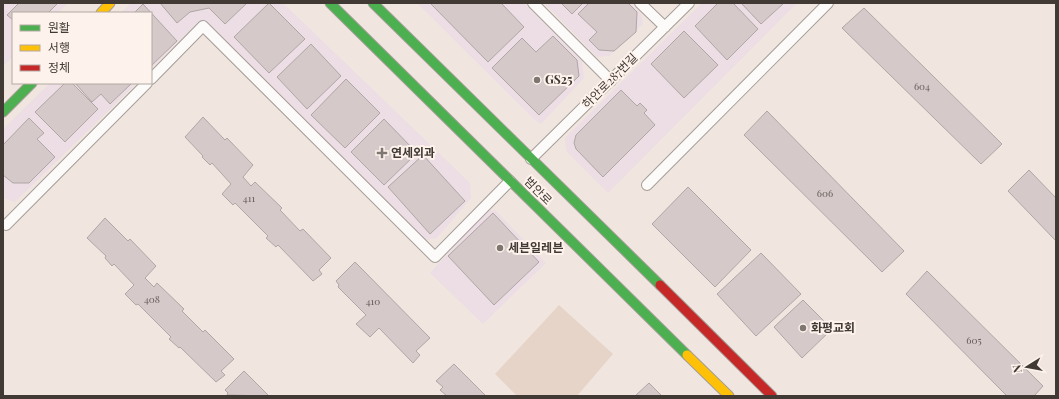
<svg xmlns="http://www.w3.org/2000/svg" width="1059" height="399" viewBox="0 0 1059 399" font-family="'Playfair Display','Noto Sans KR',serif">
<rect width="100%" height="100%" fill="#f0e6df"/>
<!-- commercial -->
<path fill="#ecdee4" d="M3,3H68L58,13H13V57L3,66Z
M131,3H283L470,183L471,198L437,238L426,240L207,22L197,23L151,69V13H121Z
M417,3H524L582,61L584,78L541,124L534,119Z
M544,3H630L641,13L643,24L609,56L597,57Z
M702,3H797L608,193L566,151L565,138Z
M50,83H137L15,202L3,198V129Z
M495,210L546,263L483,324L430,273L487,211Z"/>
<!-- pitch -->
<path fill="#e6d4c8" d="M559,305L613,354L577,396H517L495,374Z"/>
<!-- building -->
<path fill="#d5c9c9" stroke="#afa6a5" d="M19,3H58L48,13H13V20L7,15Z
M160,3H247L225,24L209,8L190,12L177,23Z
M269,3L305,39L269,73L234,37Z
M430,3H501L524,27L488,62Z
M561,3H583L572,14Z
M589,3H628L637,12L636,32L614,51L599,50L589,40L597,32L578,14Z
M718,3H733L758,29L727,60L695,26Z
M741,3H784L761,24Z
M143,4L177,41L151,66V13H134Z
M864,8L1002,144L981,164L842,28Z
M684,31L718,65L684,98L651,64Z
M553,36L577,60L579,76L539,115L492,68L522,38L536,52Z
M311,44L341,76L307,109L277,77Z
M346,79L380,113L345,148L311,115Z
M65,83H72L98,109L65,142L35,112Z
M75,83H132L110,104L101,94L92,102Z
M621,90L637,106L640,103L647,110L644,113L655,125L603,177L576,149L574,143L576,135Z
M767,111L904,251L882,272L744,135Z
M203,117L225,140L227,138L253,165L243,177L251,186L255,182L282,208L280,210L300,231L303,229L331,258L319,270L322,274L313,281L278,245L276,247L266,238L268,236L235,203L233,205L222,194L231,184L212,163L210,165L202,157L203,156L185,137Z
M29,118L44,133L37,139L55,157L29,183H13L3,175V145Z
M384,119L417,153L384,185L351,152Z
M423,155L465,201L430,234L388,187Z
M1029,170L1056,198V241L1008,191Z
M688,187L751,250L715,287L652,224Z
M493,213L539,262L494,305L448,256Z
M105,218L128,241L130,239L156,266L145,278L154,287L157,283L184,309L182,311L203,332L205,330L234,359L221,371L225,375L216,382L180,347L179,348L169,339L171,337L138,304L136,305L125,294L134,285L114,264L112,266L105,258L106,256L87,238Z
M761,253L801,294L756,336L717,294Z
M355,262L430,338L416,351L420,355L413,363L379,328L370,337L356,324L366,315L338,287L339,285L336,281Z
M927,271L1043,386L1034,396H1007L906,294Z
M803,300L832,329L802,358L774,327Z
M454,364L486,396H447L440,390L443,387L436,381Z
M244,371L269,396L227,395L228,393L225,390Z
M649,383L662,396H635Z"/>
<g fill="none" stroke-linecap="round" stroke-linejoin="round">
<defs>
<path id="lane" d="M533,3L611,81
M640,3L665,27
M151,79L203,26L435,257L510,181
M531,159L689,3
M647,185L828,3
M6,225L147,83"/>
<path id="fast" d="M330,3L687,355
M373,3L660,285
M3,112L32,83"/>
<path id="slow" d="M101,13L110,3
M687,355L729,396"/>
<path id="jam" d="M660,285L772,396"/>
</defs>
<!-- lane casing -->
<use href="#lane" stroke="#a49d98" stroke-width="12"/>
<!-- fast casing -->
<use href="#fast" stroke="#a49d98" stroke-width="11"/>
<!-- slow casing -->
<use href="#slow" stroke="#a49d98" stroke-width="11"/>
<!-- jam casing -->
<use href="#jam" stroke="#a49d98" stroke-width="11"/>
<!-- lane -->
<use href="#lane" stroke="#fdfbfa" stroke-width="10"/>
<!-- fast -->
<use href="#fast" stroke="#4caf50" stroke-width="9"/>
<!-- slow -->
<use href="#slow" stroke="#ffc107" stroke-width="9"/>
<!-- jam -->
<use href="#jam" stroke="#c62828" stroke-width="9"/>
</g>
<!-- markers -->
<g fill="#7e7670" stroke="#fef3ec" stroke-width="1.5">
<circle cx="537" cy="80" r="4"/>
<path d="M380 147h4v4h4v4h-4v4h-4v-4h-4v-4h4z"/>
<circle cx="500" cy="248" r="4"/>
<circle cx="803" cy="328" r="4"/>
</g>
<g text-anchor="middle" stroke-width="4" stroke-linejoin="round" paint-order="stroke">
<!-- number labels -->
<g font-size="10" fill="#655d59">
<text x="922" y="90">604</text>
<text x="825" y="197">606</text>
<text x="249" y="202">411</text>
<text x="152" y="303">408</text>
<text x="373" y="305">410</text>
<text x="974" y="344">605</text>
</g>
<!-- poi labels -->
<g font-size="12" font-weight="bold" fill="#403934" stroke="#fef3ec" text-anchor="start">
<text x="545" y="84">GS25</text>
<text x="391" y="157">연세외과</text>
<text x="508" y="252">세븐일레븐</text>
<text x="811" y="332">화평교회</text>
</g>
<!-- street labels -->
<g font-size="12" fill="#403934" stroke="#fef3ec">
<text transform="translate(610 81) rotate(-45)" y="4">하안로287번길</text>
<text transform="translate(538 191) rotate(45)" y="4">범안로</text>
</g>
</g>
<!-- border -->
<rect width="1059" height="399" fill="none" stroke="#403934" stroke-width="8"/>
<!-- legend -->
<rect x="12" y="12" width="140" height="72" fill="#fef3ec" stroke="#b2a9a2"/>
<rect x="20" y="25" width="20" height="6" fill="#4caf50" stroke="#b2a9a2"/>
<text x="48" y="32" font-size="12" fill="#403934">원활</text>
<rect x="20" y="45" width="20" height="6" fill="#ffc107" stroke="#b2a9a2"/>
<text x="48" y="52" font-size="12" fill="#403934">서행</text>
<rect x="20" y="65" width="20" height="6" fill="#c62828" stroke="#b2a9a2"/>
<text x="48" y="72" font-size="12" fill="#403934">정체</text>
<!-- north arrow -->
<g transform="translate(1027 367) rotate(259)" stroke="#fef3ec" stroke-width="3" paint-order="stroke">
<path d="M0-3L7 15L0 10L-7 15Z" fill="#403934"/>
<text y="-6" font-size="11" font-weight="bold" text-anchor="middle" fill="#403934">N</text>
</g>
</svg>
